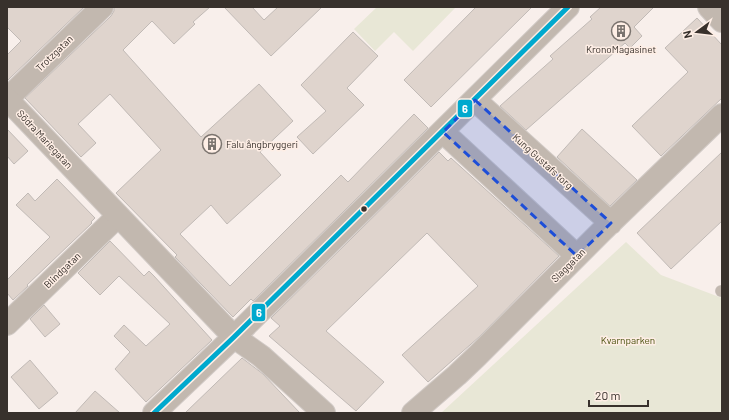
<svg xmlns="http://www.w3.org/2000/svg" width="729" height="420" viewBox="0 0 729 420" font-family="Barlow,sans-serif">
<rect width="100%" height="100%" fill="#f8efeb"/>
<!-- green -->
<path fill="#e8e7d6" d="M377,7H456L413,51L394,32L375,51L354,29Z
M626,242L661,275L722,298V413H441Z"/>
<!-- building -->
<path fill="#dfd4cd" stroke="#c1bab6" d="M7,7H84L8,80L7,79V55L21,41L7,27Z
M114,7H210L193,22L195,24L174,44L152,21L123,50L201,137L259,84L293,121L260,152L281,175L227,224L211,205L180,234L230,286L341,175L348,182L414,114L428,128L253,301L251,299L233,317L175,257L177,255L116,193L161,150L110,94L78,124L96,143L81,157L25,98L111,16L114,11Z
M224,7H252L264,20L278,7H322L271,56Z
M476,7H532L431,107L404,80Z
M601,7H654L634,27L642,36L630,48L625,43L526,130L500,106L553,59L550,56L592,19L590,17Z
M697,18L722,45V98L661,156L632,126L688,72L665,48Z
M353,32L378,56L347,88L364,105L313,154L297,137L326,111L301,85Z
M7,129L28,151L14,164L7,156Z
M582,129L637,180L610,206L557,157Z
M439,152L448,161L451,158L559,256L479,337L428,382L402,355L478,286L427,233L326,331L384,382L356,411L269,336L280,326L271,318Z
M722,152V221L671,269L637,233Z
M57,179L95,218L91,222L92,223L27,285L28,286L13,300L7,293V280L50,237L16,205L28,193L35,201Z
M110,241L144,276L149,271L154,276L212,340L146,402L115,369L130,352L114,336L124,325L146,346L170,324L119,276L100,295L78,273Z
M44,305L60,324L45,337L30,319Z
M242,358L263,374L300,413H185Z
M30,360L58,393L39,409L11,377Z
M95,391L120,413H75Z"/>
<g fill="none" stroke-linecap="round" stroke-linejoin="round">
<defs>
<path id="service" d="M721,291H722"/>
<path id="minor" d="M709,7L722,21
M7,99L102,7
M475,100L611,223
M443,132L577,256
M7,324L118,216
M413,413L457,375L477,356L603,230L722,115"/>
<path id="tertiary" d="M7,99L234,337L261,356L324,413
M154,413L234,337L568,7"/>
</defs>
<!-- service casing -->
<use href="#service" stroke="#d1cac6" stroke-width="12"/>
<!-- minor casing -->
<use href="#minor" stroke="#d1cac6" stroke-width="24"/>
<!-- tertiary casing -->
<use href="#tertiary" stroke="#d1cac6" stroke-width="24"/>
<!-- service -->
<use href="#service" stroke="#c2b8af" stroke-width="11"/>
<!-- minor -->
<use href="#minor" stroke="#c2b8af" stroke-width="22"/>
<!-- tertiary -->
<use href="#tertiary" stroke="#c2b8af" stroke-width="22"/>
<defs>
<path id="bus-1" d="M154,413L234,337L568,7"/>
</defs>
<!-- bus-1 casing -->
<use href="#bus-1" stroke="#feeee5" stroke-width="8"/>
<!-- bus-1 -->
<use href="#bus-1" stroke="#00a9ce" stroke-width="5"/>
</g>
<!-- marked area -->
<path fill="#1d4ed8" fill-opacity="0.2" stroke="#1d4ed8" stroke-width="3" stroke-dasharray="8 5" stroke-linejoin="round" d="M475,100L611,223L577,256L443,132Z"/>
<!-- icons -->
<defs>
<symbol id="building-ring" viewBox="-11 -11 22 22"><circle r="9.5" fill="#feeee5" stroke="#7b746f" stroke-width="1.5"/><path d="M-4-6H4V6H1V3H-1V6H-4ZM-2.5-4.3h1.7v1.8h-1.7ZM.8-4.3h1.7v1.8H.8ZM-2.5-1h1.7V.8h-1.7ZM.8-1h1.7V.8H.8Z" fill="#7b746f"/></symbol>
</defs>
<g fill-rule="evenodd">
<use href="#building-ring" x="610" y="20" width="22" height="22"/>
<use href="#building-ring" x="201" y="133" width="22" height="22"/>
</g>
<!-- markers -->
<circle fill="#38312c" stroke="#feeee5" stroke-width="1.5" cx="364" cy="209" r="3.5"/>
<g text-anchor="middle" stroke-width="3" stroke-linejoin="round" paint-order="stroke">
<!-- poi labels -->
<g font-size="10" fill="#38312c" stroke="#feeee5">
<text x="621" y="53">KronoMagasinet</text>
<text x="226" y="148" text-anchor="start">Falu ångbryggeri</text>
</g>
<!-- street labels -->
<g font-size="10" fill="#38312c" stroke="#feeee5">
<text transform="translate(54 53) rotate(-44)" y="4">Trotzgatan</text>
<text transform="translate(45 139) rotate(47)" y="4">Södra Mariegatan</text>
<text transform="translate(543 161) rotate(42)" y="4">Kung Gustafs torg</text>
<text transform="translate(568 265) rotate(-45)" y="4">Slaggatan</text>
<text transform="translate(62 270) rotate(-44)" y="4">Blindgatan</text>
</g>
<!-- park labels -->
<g font-size="10" fill="#4a510e" stroke="#feeee5">
<text x="628" y="344">Kvarnparken</text>
</g>
</g>
<g stroke="#feeee5" stroke-width="1.5">
<rect x="457" y="99" width="16" height="19" rx="4" fill="#00a9ce"/>
<rect x="251" y="303" width="15" height="19" rx="4" fill="#00a9ce"/>
</g>
<g font-size="11" text-anchor="middle" font-weight="bold" fill="#fff">
<text x="465" y="113">6</text>
<text x="259" y="317">6</text>
</g>
<!-- border -->
<rect width="729" height="420" fill="none" stroke="#38312c" stroke-width="16"/>
<!-- north arrow -->
<g transform="translate(697 32) rotate(255)" stroke="#feeee5" stroke-width="3" paint-order="stroke">
<path d="M0-3L7 15L0 10L-7 15Z" fill="#38312c"/>
<text y="-6" font-size="11" font-weight="bold" text-anchor="middle" fill="#38312c">N</text>
</g>
<!-- scale -->
<path d="M589 400v6h59v-6" fill="none" stroke="#38312c" stroke-width="2"/>
<text x="595" y="400" font-size="12" fill="#38312c" stroke="#feeee5" stroke-width="3" paint-order="stroke">20 m</text>
</svg>
